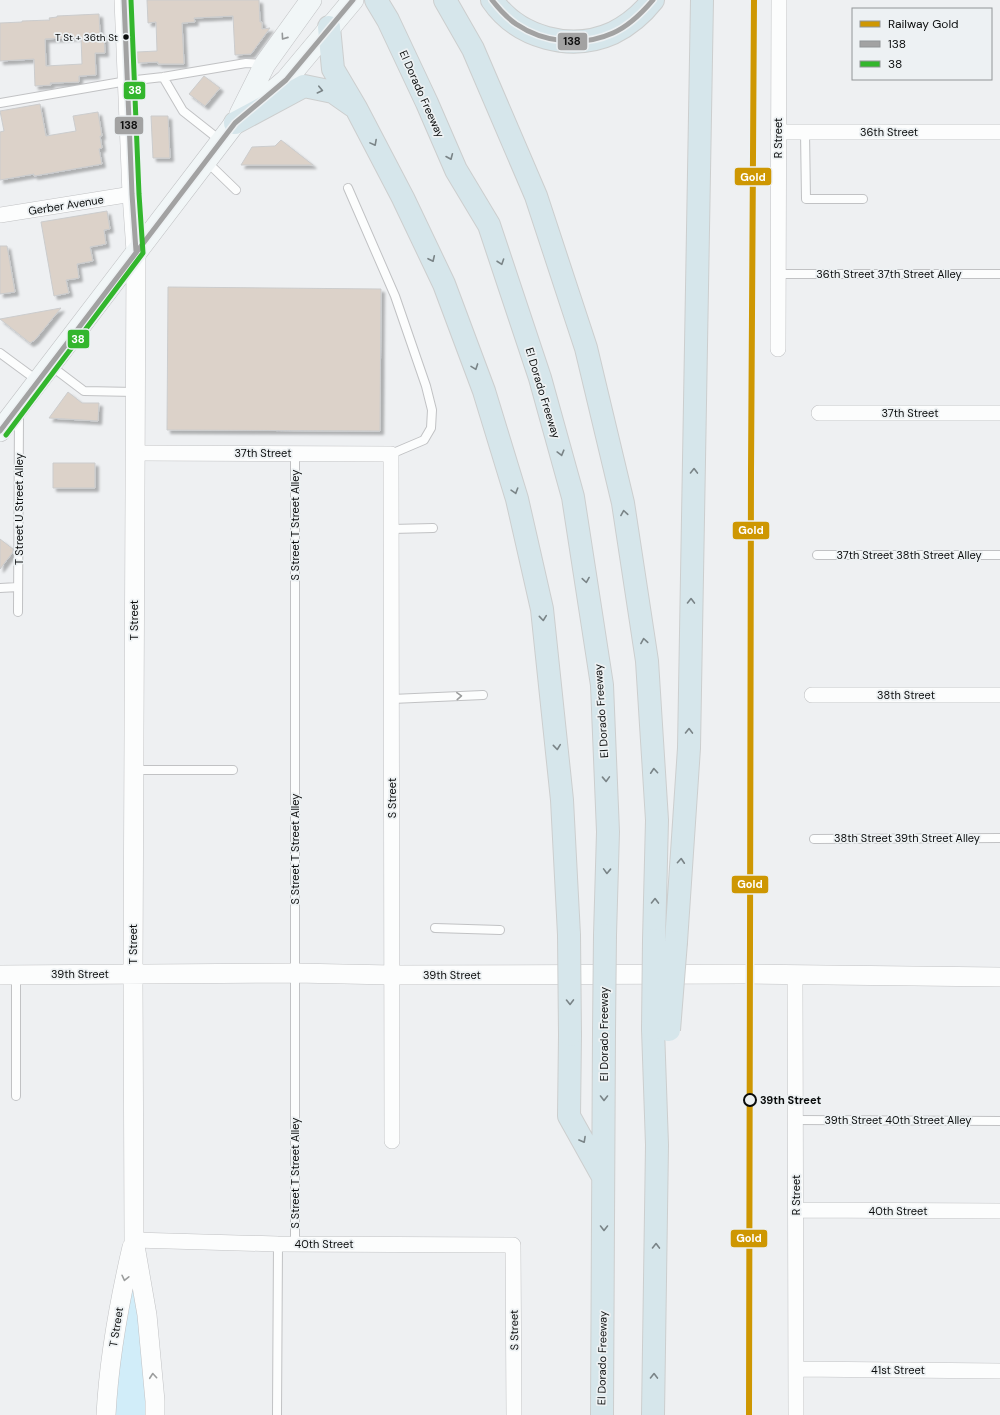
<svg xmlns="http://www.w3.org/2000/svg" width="1000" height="1415" viewBox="0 0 1000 1415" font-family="'DM Sans',sans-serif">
<defs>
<filter id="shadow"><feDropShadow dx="3.5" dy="3.5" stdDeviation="1" flood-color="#0004"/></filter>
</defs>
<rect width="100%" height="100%" fill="#eef0f2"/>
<!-- green -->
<path fill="#d1edf9" d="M132,1265L150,1415H112Z"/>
<!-- building -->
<path fill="#dcd2c9" stroke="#cbcccd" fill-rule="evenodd" filter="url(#shadow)" d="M147,0H259L260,22H262V29L270,28L251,54L235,55L233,16L194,18L195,22L182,23L184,64H158V62L138,63L137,52L157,51L156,22L148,23Z
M99,14L100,34H104L105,53H95L96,75L79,76V82L50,83L51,85L35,86L34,59L0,61V23L22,22V21L50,20L49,18L57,17V16ZM81,37L82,64L46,66L45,39Z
M204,76L220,88L205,106L189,94Z
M40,104L46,136L76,131L73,116L98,112L102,136H100L102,148L99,149L102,164L34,176V174L0,180V132L4,131L0,111Z
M151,116H168L170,158H153Z
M281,140L313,165H241L252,147L275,146Z
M107,211L110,229L104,230L106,244L90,247L93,261L77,264L79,278L66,280L69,293L54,296L41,222Z
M0,246H7L15,292L0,294Z
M168,287L381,289L380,431L167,430Z
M61,308L35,340L30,343L0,319Z
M68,392L82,403H99L98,421L49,418Z
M53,463H95V488H53Z
M0,539L13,549V552L0,569Z"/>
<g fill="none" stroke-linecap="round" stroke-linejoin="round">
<defs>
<path id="service" d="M163,77L183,111L221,141
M0,103L127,81L163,77L246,63L264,64
M805,132L806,199H863
M206,161L236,190
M348,188L395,296L426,386L432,410L431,428L424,440L391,454
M778,274H1000
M0,353L38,381
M51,366L84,391L135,392
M392,529L433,528
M817,555H1000
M0,588L18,587
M18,612L19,413
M392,699L483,695
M134,770H233
M814,839L1000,838
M435,928L500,930
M16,1096V975
M796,1120L1000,1121
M295,1244V454
M277,1415L278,1244"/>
<path id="minor" d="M778,132H1000
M0,215L132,194
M778,349L779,0
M819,413H1000
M135,453L391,454L392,1141
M812,695H1000
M795,975L796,1415
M796,1210L1000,1211
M134,1240L278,1244L513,1245L514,1415
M796,1369L1000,1371"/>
<path id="tertiary" d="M124,0L132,194L136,251L133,974L134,1240L147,1315L155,1401V1415
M0,975L295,973L392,975L743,974L1000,977
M106,1415C109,1357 119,1303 132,1247"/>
<path id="secondary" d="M240,114L265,64L311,0
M0,431L235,123L286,80L353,0"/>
<path id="motorway" d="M376,0L388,20L427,103L456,170L489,225L540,378L573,497L602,685L608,832L605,935
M445,0L473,49L536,196L586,348L623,503L647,661L657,820L654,940
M492,0C518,38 571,52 613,33C629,25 642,14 653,0
M329,27L333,69L356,108L403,198L444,284L484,391L517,499L542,609L562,800L569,935
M235,123L304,86L333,92L353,106
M676,942L689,748L702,0
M653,1029L657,1145L653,1415
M570,1035L569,1116L603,1177
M602,1415L604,1031"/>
</defs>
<!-- service casing -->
<use href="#service" stroke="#c1c2c4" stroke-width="10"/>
<!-- minor casing -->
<use href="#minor" stroke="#c1c2c4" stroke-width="16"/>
<!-- tertiary casing -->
<use href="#tertiary" stroke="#c1c2c4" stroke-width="20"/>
<!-- secondary casing -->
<use href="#secondary" stroke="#c1c2c4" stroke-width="22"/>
<!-- motorway casing -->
<use href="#motorway" stroke="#cccece" stroke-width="24"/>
<!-- service -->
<use href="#service" stroke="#fcfdfd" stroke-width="8"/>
<!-- minor -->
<use href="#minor" stroke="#fcfdfd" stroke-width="15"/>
<!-- tertiary -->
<use href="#tertiary" stroke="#fcfdfd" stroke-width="19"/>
<!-- secondary -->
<use href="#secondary" stroke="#f1f6f7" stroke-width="21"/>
<!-- motorway -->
<use href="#motorway" stroke="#d6e6eb" stroke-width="22"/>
<defs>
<path id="motorway-bridge" d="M569,935L570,1035
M653,1029L654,940
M669,1030L676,942
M604,1031L605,935"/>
</defs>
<!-- motorway-bridge casing -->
<use href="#motorway-bridge" stroke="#cccece" stroke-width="24" stroke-linecap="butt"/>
<!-- motorway-bridge -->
<use href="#motorway-bridge" stroke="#d6e6eb" stroke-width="22"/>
<defs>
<path id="bus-1" d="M124,0L132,194L136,251
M492,0C499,9 506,17 516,24C544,43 582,47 613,33C629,26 642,13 653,0
M0,431L235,123L286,80L353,0"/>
<path id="bus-2" d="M6,435L143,253L139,194L131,0"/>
</defs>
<!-- bus-1 casing -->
<use href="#bus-1" stroke="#edf1f3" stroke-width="8"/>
<!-- bus-2 casing -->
<use href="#bus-2" stroke="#edf1f3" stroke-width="8"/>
<!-- bus-1 -->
<use href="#bus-1" stroke="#a2a2a2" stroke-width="5"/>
<!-- bus-2 -->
<use href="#bus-2" stroke="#33b62d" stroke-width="5"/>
<defs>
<path id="rail-1" d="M749,1415L751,470L754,0"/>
</defs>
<!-- rail-1 casing -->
<use href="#rail-1" stroke="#edf1f3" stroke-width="9"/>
<!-- rail-1 -->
<use href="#rail-1" stroke="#ce9702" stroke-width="6"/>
</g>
<!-- one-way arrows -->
<defs><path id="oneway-chevron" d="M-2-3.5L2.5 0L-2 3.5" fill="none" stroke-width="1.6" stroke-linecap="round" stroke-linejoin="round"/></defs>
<use stroke="#959899" href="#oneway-chevron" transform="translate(284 37) rotate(125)"/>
<g stroke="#7a8487">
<use href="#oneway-chevron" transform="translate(320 90) rotate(13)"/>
<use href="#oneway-chevron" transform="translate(374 143) rotate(62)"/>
<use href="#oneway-chevron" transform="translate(450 157) rotate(67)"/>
<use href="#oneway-chevron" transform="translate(432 259) rotate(65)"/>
<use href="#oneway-chevron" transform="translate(501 262) rotate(71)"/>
<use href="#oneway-chevron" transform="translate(475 367) rotate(70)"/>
<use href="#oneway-chevron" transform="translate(561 453) rotate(75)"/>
<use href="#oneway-chevron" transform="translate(694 471) rotate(-89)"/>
<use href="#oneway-chevron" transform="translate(515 491) rotate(73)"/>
<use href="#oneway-chevron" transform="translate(624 513) rotate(-99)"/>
<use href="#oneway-chevron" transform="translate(586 580) rotate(81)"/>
<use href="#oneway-chevron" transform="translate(691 601) rotate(-89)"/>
<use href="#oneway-chevron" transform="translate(543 618) rotate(84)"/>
<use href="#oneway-chevron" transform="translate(644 641) rotate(-99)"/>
<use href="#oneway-chevron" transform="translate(689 731) rotate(-89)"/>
<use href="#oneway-chevron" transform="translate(557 747) rotate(84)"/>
<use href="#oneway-chevron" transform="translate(654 771) rotate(-94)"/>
<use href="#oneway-chevron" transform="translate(606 779) rotate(88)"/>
<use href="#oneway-chevron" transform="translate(681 861) rotate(-86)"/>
<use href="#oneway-chevron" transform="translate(607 871) rotate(92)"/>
<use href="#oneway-chevron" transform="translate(655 901) rotate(-89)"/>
<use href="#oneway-chevron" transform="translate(570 1002) rotate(89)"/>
<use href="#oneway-chevron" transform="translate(604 1098) rotate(90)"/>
<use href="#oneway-chevron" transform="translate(583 1140) rotate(61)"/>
<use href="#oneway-chevron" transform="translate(604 1228) rotate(90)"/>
<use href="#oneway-chevron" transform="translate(656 1246) rotate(-89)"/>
<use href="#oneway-chevron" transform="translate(654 1376) rotate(-89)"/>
</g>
<g stroke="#9b9d9d">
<use href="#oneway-chevron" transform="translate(459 696) rotate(-3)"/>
<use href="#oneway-chevron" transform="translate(125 1278) rotate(103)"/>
<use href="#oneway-chevron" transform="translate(153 1376) rotate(-95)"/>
</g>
<!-- markers -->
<circle fill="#0a0c0c" stroke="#edf1f3" stroke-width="1.5" cx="126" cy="37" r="3.5"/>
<circle fill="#edf1f3" stroke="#0a0c0c" stroke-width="2" cx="750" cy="1100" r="6"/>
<g text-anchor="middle" stroke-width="3.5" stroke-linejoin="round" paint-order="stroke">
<!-- bus labels -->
<g font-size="10" fill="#0a0c0c" stroke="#edf1f3" text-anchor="end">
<text x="118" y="41">T St + 36th St</text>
</g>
<!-- street labels -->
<g font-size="11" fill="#0a0c0c" stroke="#edf1f3">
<text transform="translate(422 94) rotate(66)" y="4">El Dorado Freeway</text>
<text x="889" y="136">36th Street</text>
<text transform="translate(778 138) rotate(-90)" y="4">R Street</text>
<text transform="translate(66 205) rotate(-9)" y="4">Gerber Avenue</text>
<text x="889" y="278">36th Street 37th Street Alley</text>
<text transform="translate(543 393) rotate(73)" y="4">El Dorado Freeway</text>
<text x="910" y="417">37th Street</text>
<text x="263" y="457">37th Street</text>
<text transform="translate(19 509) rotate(-90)" y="4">T Street U Street Alley</text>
<text transform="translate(295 525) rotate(-90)" y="4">S Street T Street Alley</text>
<text x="909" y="559">37th Street 38th Street Alley</text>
<text transform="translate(134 620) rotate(-90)" y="4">T Street</text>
<text x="906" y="699">38th Street</text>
<text transform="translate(601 711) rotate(-94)" y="4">El Dorado Freeway</text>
<text transform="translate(392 798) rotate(-90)" y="4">S Street</text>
<text x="907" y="842">38th Street 39th Street Alley</text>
<text transform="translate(295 849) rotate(-90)" y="4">S Street T Street Alley</text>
<text transform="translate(133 944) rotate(-90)" y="4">T Street</text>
<text x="80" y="978">39th Street</text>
<text x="452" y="979">39th Street</text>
<text transform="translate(604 1034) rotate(-90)" y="4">El Dorado Freeway</text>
<text x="898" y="1124">39th Street 40th Street Alley</text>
<text transform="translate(295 1173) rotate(-90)" y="4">S Street T Street Alley</text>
<text transform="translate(796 1195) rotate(-90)" y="4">R Street</text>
<text x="898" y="1215">40th Street</text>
<text x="324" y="1248">40th Street</text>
<text transform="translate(116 1327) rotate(-81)" y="4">T Street</text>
<text transform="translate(514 1330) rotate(-91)" y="4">S Street</text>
<text transform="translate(602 1358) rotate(-89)" y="4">El Dorado Freeway</text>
<text x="898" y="1374">41st Street</text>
</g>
<!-- stop labels -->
<g font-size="11" font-weight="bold" fill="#0a0c0c" stroke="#edf1f3" text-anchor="start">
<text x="760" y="1104">39th Street</text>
</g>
</g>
<g stroke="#edf1f3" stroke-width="1.5">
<rect x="557" y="32" width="31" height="19" rx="4" fill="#a2a2a2"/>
<rect x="123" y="81" width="23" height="19" rx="4" fill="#33b62d"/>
<rect x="114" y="116" width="30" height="19" rx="4" fill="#a2a2a2"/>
<rect x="734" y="167" width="38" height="19" rx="4" fill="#ce9702"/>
<rect x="67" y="329" width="23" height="20" rx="4" fill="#33b62d"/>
<rect x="732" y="521" width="38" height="19" rx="4" fill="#ce9702"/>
<rect x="731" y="875" width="38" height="19" rx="4" fill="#ce9702"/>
<rect x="730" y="1229" width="38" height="19" rx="4" fill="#ce9702"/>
</g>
<g font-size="11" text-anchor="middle" font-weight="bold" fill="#fff">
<text x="135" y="94">38</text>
<text x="753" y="181">Gold</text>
<text x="78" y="343">38</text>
<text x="751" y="534">Gold</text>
<text x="750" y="888">Gold</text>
<text x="749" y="1242">Gold</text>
</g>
<g font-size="11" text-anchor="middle" font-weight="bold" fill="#111">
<text x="572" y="45">138</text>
<text x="129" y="129">138</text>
</g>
<!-- legend -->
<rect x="852" y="8" width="140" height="72" fill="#edf1f3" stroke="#929597"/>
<rect x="860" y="21" width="20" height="6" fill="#ce9702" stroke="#929597"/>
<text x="888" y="28" font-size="12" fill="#0a0c0c">Railway Gold</text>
<rect x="860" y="41" width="20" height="6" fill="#a2a2a2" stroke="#929597"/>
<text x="888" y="48" font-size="12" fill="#0a0c0c">138</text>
<rect x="860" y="61" width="20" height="6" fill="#33b62d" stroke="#929597"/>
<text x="888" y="68" font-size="12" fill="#0a0c0c">38</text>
</svg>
